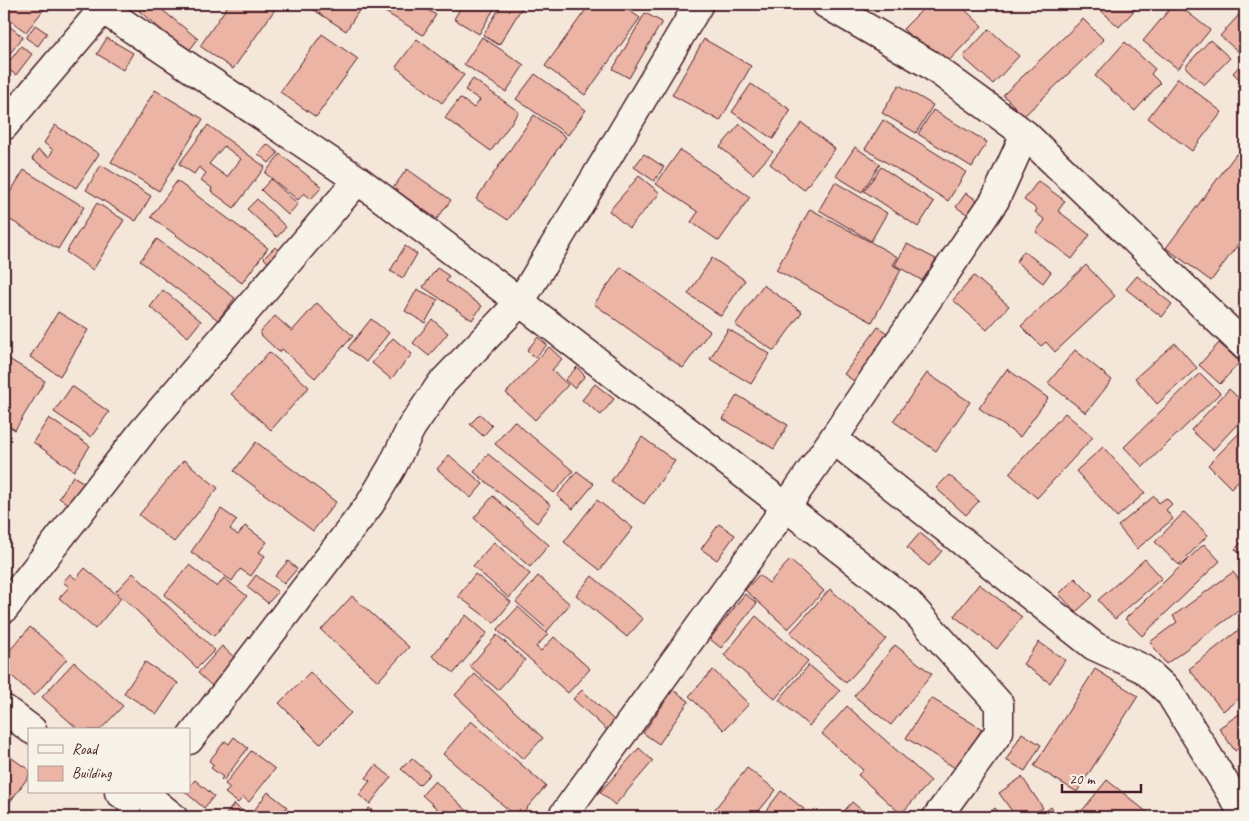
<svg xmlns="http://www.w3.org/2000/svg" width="1249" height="821" viewBox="0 0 1249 821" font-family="Caveat,sans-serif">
<rect width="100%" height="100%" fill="#f5e6da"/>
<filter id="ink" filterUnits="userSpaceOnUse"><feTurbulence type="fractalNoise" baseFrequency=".02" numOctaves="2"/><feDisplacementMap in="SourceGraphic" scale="10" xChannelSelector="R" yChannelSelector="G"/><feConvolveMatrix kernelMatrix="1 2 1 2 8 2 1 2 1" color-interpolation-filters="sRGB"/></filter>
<g filter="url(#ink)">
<!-- building -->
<path fill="#ecb4a4" stroke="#4a1f2b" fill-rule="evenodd" d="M4,4H40L45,8L26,32L4,16Z
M145,4H155L198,39L188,52L139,11Z
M229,4L278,5L233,69L200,46Z
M305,4H363L346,31Z
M372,4H418L436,15L423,35Z
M463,4H497L479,34L454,19Z
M502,4H524L499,45L483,35Z
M590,4H620L640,18L585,95L545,66Z
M928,4H959L982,26L943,67L903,29Z
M1095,4H1140L1119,27L1095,5Z
M1174,4H1177L1210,30L1178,69L1143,41Z
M1245,8V47L1240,53L1220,36Z
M645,13L662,22L629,78L613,69Z
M1083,19L1104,40L1024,116L1003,95Z
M4,22L23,37L4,61Z
M35,25L47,33L38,46L26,38Z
M989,29L1019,56L993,84L963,57Z
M322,34L358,59L316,117L280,92Z
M482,37L524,65L506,92L464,64Z
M107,38L133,53L123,70L97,54Z
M417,39L464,75L442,103L396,67Z
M704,39L751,66L720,121L672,95Z
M1210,40L1230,58L1204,85L1185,67Z
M1125,42L1155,69L1151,74L1160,83L1135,111L1095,76Z
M21,46L32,54L16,75L5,67Z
M1245,60V85L1233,73Z
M535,74L586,110L568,135L516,99Z
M1178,78L1222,112L1192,151L1148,118Z
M473,79L519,112L491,151L445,118L460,98L474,108L480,100L465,90Z
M751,84L791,110L773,139L732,112Z
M899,85L933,105L916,133L882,113Z
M155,90L203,119L159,191L111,162Z
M933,110L987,142L972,167L918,134Z
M534,115L566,137L508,220L476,199Z
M883,120L966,172L948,201L865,149Z
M802,123L835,149L804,190L770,164Z
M740,124L773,152L753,174L720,147Z
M55,125L99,154L76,188L32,159L38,150L49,157L53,150L44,143Z
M208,125L265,167L234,208L211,191L212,188L201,180L206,173L199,167L194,174L179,164ZM224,146L241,159L227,177L209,164Z
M267,144L278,153L269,163L258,154Z
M855,147L880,164L862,192L836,176Z
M680,150L750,197L719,241L691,222L698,212L656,184Z
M280,154L322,187L311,199L304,193L298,200L265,173Z
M644,154L664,167L654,181L634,167Z
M1236,154L1245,161V235L1211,281L1166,248Z
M101,165L151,196L136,221L86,190Z
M881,167L934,202L918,227L864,191Z
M407,169L451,200L437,219L393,188Z
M24,170L84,207L58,249L4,216V202Z
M639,176L660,193L629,228L609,211Z
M271,179L298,204L288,215L261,190Z
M177,181L268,248L242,283L151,217Z
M1038,181L1065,201L1058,211L1090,235L1072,259L1036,232L1045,220L1035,212L1037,209L1024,200Z
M835,182L887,213L871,241L819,210Z
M966,193L980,202L970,216L956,207Z
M257,199L286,227L277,237L247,209Z
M97,203L124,220L93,270L66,252Z
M810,209L898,257L893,265L901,270L872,322L776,270Z
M157,239L235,298L218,320L140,261Z
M907,244L936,259L923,281L895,265Z
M405,246L417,254L403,278L390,271Z
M275,247L287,259L275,271L264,258Z
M1024,251L1051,272L1043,283L1016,262Z
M712,258L745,280L721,316L688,294Z
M1086,265L1115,296L1055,352L1046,342L1041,346L1021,326Z
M621,267L710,331L683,368L594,304Z
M437,268L449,276L446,281L482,306L472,320L423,287Z
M974,276L1009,306L987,330L953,300Z
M1137,276L1172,304L1162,317L1126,289Z
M763,285L802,312L774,351L735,325Z
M417,289L438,300L425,323L405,311Z
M163,290L201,321L188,337L150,307Z
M317,303L353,336L315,378L282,349L279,352L259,333L275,316L292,331Z
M58,312L88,330L60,376L30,357Z
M371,319L389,333L366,362L348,348Z
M432,319L448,333L429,356L413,343Z
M878,327L896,339L861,386L844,374Z
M728,329L770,354L751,384L710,359Z
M538,337L547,345L535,358L527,350Z
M393,338L412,354L391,379L372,363Z
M1175,343L1197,368L1157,404L1135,378Z
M1219,343L1240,362L1220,384L1199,365Z
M549,347L562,359L552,370L568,385L535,420L506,393Z
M1075,350L1112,380L1086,413L1048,383Z
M269,352L309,387L271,430L231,394Z
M9,359L45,381L15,430L4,423V369Z
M577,367L585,376L574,388L565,380Z
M1007,369L1048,398L1020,437L979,408Z
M927,373L970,402L936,451L893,421Z
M1200,373L1220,393L1143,467L1124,447Z
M595,384L614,399L601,415L582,400Z
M72,386L109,412L91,437L54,412Z
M1229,389L1245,404V416L1213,450L1191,430Z
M737,395L788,425L774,449L723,419Z
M1065,413L1093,437L1037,498L1009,473Z
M480,414L492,426L483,436L470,424Z
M49,418L90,446L74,471L33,442Z
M514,421L573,471L554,493L495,444Z
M1245,427V474L1231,488L1208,465Z
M642,437L675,461L644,504L611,481Z
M256,442L336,502L313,531L234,471Z
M1103,447L1145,493L1117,517L1076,471Z
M488,454L551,505L537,523L474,472Z
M449,455L483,484L471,498L437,469Z
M184,460L218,488L174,542L139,515Z
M577,471L594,484L573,509L557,496Z
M949,475L979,501L966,515L936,488Z
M73,476L88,485L74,508L59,498Z
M493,496L549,545L530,567L474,518Z
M1154,496L1159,503L1166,498L1172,504L1166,510L1173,519L1137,549L1118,526Z
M597,500L633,528L600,570L564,542Z
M221,509L237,520L230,529L238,535L245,526L267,542L259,552L265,556L251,576L240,569L232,581L191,552Z
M1184,512L1208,535L1179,565L1155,542Z
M719,524L735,535L717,560L701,549Z
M920,533L942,551L929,566L907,548Z
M1245,539V559L1235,549Z
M494,542L530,574L509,598L473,566Z
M1204,544L1220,561L1142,636L1125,619Z
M1145,559L1162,578L1115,619L1098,600Z
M790,560L824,591L788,629L745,590L759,575L769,583Z
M288,561L297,569L284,584L275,576Z
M189,565L217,587L224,578L247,596L214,636L164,595Z
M85,568L121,598L95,629L59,598L69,587L63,582L70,574L76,579Z
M1233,572L1245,588V606L1166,664L1150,642L1177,622L1173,616Z
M133,573L215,650L197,668L116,591Z
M475,574L511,602L494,623L458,596Z
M256,575L278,592L268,603L247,587Z
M538,576L570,604L548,630L516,602Z
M592,576L643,619L627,637L576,595Z
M1075,578L1093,596L1076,612L1059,594Z
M979,584L1022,617L997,649L954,616Z
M830,589L886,639L846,683L790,633Z
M745,594L757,603L721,648L710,639Z
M352,596L409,647L378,681L321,630Z
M518,607L548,634L536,647L541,651L554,637L590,669L568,693L497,630Z
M466,615L487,633L454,673L432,656Z
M756,616L808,661L775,699L724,655Z
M30,627L67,659L34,696L4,669V657Z
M1240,629L1245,635V694L1223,711L1189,669Z
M497,635L525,660L498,690L470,666Z
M1039,642L1065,660L1050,683L1023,664Z
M895,645L932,674L891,725L854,696Z
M222,646L237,660L212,686L198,673Z
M74,662L123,706L100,730H79L42,697Z
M145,662L178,683L157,714L124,693Z
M809,665L840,691L809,726L779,700Z
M1095,669L1138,696L1077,792L1034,766Z
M713,670L749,704L724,730L689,696Z
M310,672L351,713L320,744L279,703Z
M475,674L543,738L523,759L455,695Z
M582,690L617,723L609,732L573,699Z
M673,690L689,701L659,744L643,733Z
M931,698L982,729L957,769L906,738Z
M847,706L931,781L901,814L858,775L863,770L822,734Z
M1245,710V743L1235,751L1219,728Z
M471,721L546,786L519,817H517L443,754Z
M1022,733L1041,745L1025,771L1006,760Z
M234,737L248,748L223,781L221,779L223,777L211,768L214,765L209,761L225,741L229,744Z
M639,748L653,761L615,805L600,792Z
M251,751L275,769L249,802L243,797L238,803L225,793L230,788L225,784Z
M6,754L29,770V776L4,810V757Z
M412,758L430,774L419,785L401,769Z
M376,765L391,777L370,804L359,795L370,781L366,778Z
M747,768L776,790L754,817H716L711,814Z
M1022,777L1043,808L1029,817H1016L999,793Z
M195,780L214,796L204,808L185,792H189V787Z
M1107,780L1153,817H1077Z
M435,781L474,817H446L422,795Z
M781,791L804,809L797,817H761Z
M268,792L287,807L279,817H249Z
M852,802L870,817H839Z
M234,804L246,814L243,817H224Z
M1051,807L1059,817H1038Z
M369,808L381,817H362Z
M995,808L1003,817H985Z"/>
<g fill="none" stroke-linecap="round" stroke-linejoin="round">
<defs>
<path id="minor" d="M95,4L358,180L520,302L786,507L907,602L999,704V732L937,817
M826,4L929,64L1025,134L1245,346
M4,126L103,9
M833,439L1094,646L1144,669L1169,692L1245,816
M4,609L143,431L358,180
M4,709L32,730
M189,740L370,504L392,467L411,428L441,384L520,302L585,195L699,4
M119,792L138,806
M146,795L173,817
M131,817L148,792
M562,817L786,507L833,439L995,200L1025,134"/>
</defs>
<!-- minor casing -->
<use href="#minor" stroke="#4a1f2b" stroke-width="31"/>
<!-- minor -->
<use href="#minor" stroke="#f7f3e8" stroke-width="28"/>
</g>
</g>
<!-- margin -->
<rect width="1249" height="821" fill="none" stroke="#f7f3e8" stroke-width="20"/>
<rect x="10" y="10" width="1229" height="801" fill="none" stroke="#4a1f2b" stroke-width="2" filter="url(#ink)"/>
<!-- legend -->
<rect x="28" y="728" width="162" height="65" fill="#f7f3e8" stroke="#b29e9c"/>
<rect x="38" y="745" width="25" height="8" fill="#f7f3e8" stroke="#b29e9c"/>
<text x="72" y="754" font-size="15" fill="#4a1f2b">Road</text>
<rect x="38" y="766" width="25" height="15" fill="#ecb4a4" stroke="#b29e9c"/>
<text x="72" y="778" font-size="15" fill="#4a1f2b">Building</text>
<!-- scale -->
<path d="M1062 784v8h79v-8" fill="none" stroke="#4a1f2b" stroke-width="2.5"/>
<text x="1069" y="784" font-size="15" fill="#4a1f2b" stroke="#f7f3e8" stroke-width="4" paint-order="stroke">20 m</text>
</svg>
